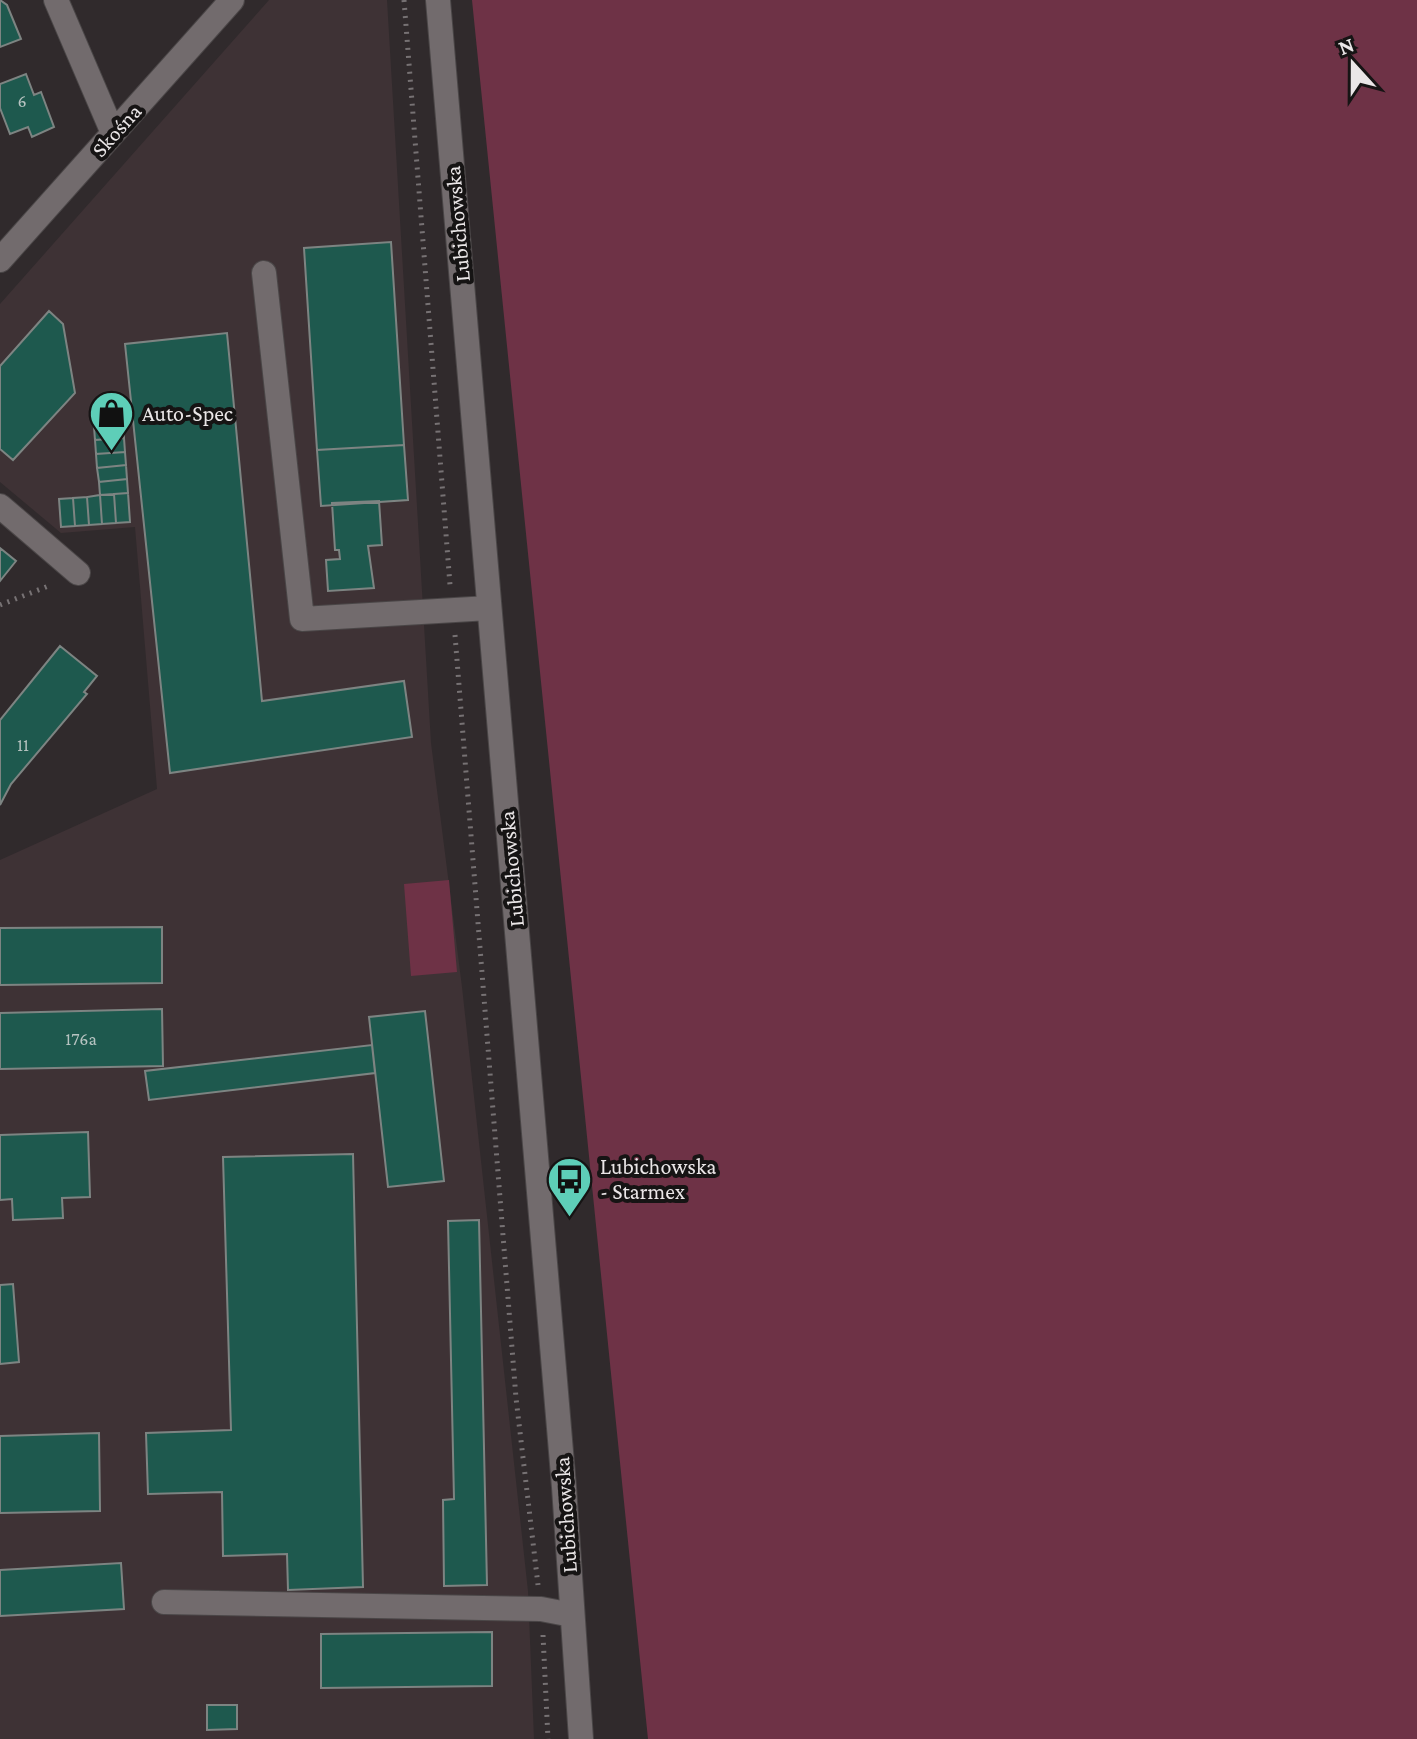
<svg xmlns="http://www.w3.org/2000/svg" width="1417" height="1739" viewBox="0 0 1417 1739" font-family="'Crimson Pro',serif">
<rect width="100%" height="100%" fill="#302a2c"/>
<!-- built -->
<path fill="#3e3235" d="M269,0H387L431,743L462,987L528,1591L534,1739H0V860L157,789L135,527L61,533L0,482V304Z"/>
<!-- green -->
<path fill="#6e3246" d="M472,0H1417V1739H648Z
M449,880L457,972L411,976L404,884Z"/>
<!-- building -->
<path fill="#1e594e" stroke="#7d8482" stroke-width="2" d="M0,0L7,5L21,39L0,47Z
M26,74L34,95L41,92L54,127L32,137L28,127L10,134L0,108V84Z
M391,242L404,445L317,450L304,248Z
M49,311L63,324L75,393L13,460L0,449V366Z
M227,333L262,701L404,681L412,737L170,773L125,344Z
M121,410L123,424L94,427L93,412Z
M123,424L124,438L95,440L94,427Z
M124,438L125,452L96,454L95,440Z
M404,445L408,500L321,506L317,450Z
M125,452L126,465L97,468L96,454Z
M126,465L127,479L99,482L97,468Z
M127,479L128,493L100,495L99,482Z
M128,493L130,522L116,523L114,494Z
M114,494L116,523L102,524L100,495Z
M100,495L102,524L89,525L87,497Z
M87,497L89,525L75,526L73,498Z
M73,498L75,526L61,527L59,499Z
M379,501L382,545L368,546L374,588L328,591L326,560L340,559L339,550H335L332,503Z
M0,548L16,561L0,581Z
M60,646L97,676L84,692L87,694L11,784L0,805V720Z
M162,927V983L0,985V928Z
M162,1009L163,1066L0,1069V1013Z
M425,1011L444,1181L388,1187L369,1017Z
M372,1045L375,1073L149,1100L145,1071Z
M88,1132L90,1197L62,1198L63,1218L13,1220L12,1199L0,1200V1135Z
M353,1154L363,1587L288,1590L287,1554L223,1556L222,1492L148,1494L146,1433L231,1430L223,1157Z
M479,1220L487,1585L444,1586L443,1500L454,1499L448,1221Z
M13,1284L19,1362L0,1364V1285Z
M99,1433L100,1511L0,1513V1436Z
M121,1563L124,1609L0,1616V1570Z
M492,1632V1686L321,1688V1634Z
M207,1705H237V1729L207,1730Z"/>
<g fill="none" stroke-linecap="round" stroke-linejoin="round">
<defs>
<path id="minor" d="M56,0L113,133
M438,0L564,1487L581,1739
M0,260L232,0
M264,273L302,619L489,608
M0,506L78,573
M164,1602L541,1609L572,1615"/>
</defs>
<!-- minor casing -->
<use href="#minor" stroke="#4a4647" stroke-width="26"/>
<!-- path -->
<path stroke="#777274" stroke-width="5" stroke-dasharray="2 6" stroke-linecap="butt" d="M404,0L450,585
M0,605L51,585
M455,635L516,1398L538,1585
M543,1635L548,1739"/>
<!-- minor -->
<use href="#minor" stroke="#726b6d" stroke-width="24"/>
</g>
<!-- icons -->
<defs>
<symbol id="shop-pin" viewBox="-11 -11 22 30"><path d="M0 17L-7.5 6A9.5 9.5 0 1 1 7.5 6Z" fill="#5eceb8" stroke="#161414"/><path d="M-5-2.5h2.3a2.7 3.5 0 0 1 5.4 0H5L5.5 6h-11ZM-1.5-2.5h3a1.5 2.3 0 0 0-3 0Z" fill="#111"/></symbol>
<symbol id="bus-pin" viewBox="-11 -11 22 30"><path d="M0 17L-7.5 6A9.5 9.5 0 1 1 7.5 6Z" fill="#5eceb8" stroke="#161414"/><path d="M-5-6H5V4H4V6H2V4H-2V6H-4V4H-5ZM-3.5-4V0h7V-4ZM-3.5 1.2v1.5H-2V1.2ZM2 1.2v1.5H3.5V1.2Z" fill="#111"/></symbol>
</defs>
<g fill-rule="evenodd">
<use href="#shop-pin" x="86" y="388" width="51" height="69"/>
<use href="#bus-pin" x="544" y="1154" width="51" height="69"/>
</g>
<g text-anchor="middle" stroke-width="8" stroke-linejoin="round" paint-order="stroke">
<!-- number labels -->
<g font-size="18" fill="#b7c3c1">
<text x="22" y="107">6</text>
<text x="23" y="751">11</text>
<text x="81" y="1045">176a</text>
</g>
<!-- street labels -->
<g font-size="22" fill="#eae6e7" stroke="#161414">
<text transform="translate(116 130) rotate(-48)" y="8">Skośna</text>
<text transform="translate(457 224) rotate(-95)" y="8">Lubichowska</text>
<text transform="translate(511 869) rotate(-95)" y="8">Lubichowska</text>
<text transform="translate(565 1515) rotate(-94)" y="8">Lubichowska</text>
</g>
<!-- poi labels -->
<g font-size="22" fill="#eae6e7" stroke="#161414" text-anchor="start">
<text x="142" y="421">Auto-Spec</text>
<text x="600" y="1174">Lubichowska<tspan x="600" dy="25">- Starmex</tspan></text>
</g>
</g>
<!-- north arrow -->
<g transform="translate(1353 64) rotate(339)" stroke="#161414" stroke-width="6" paint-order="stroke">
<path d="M0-6L14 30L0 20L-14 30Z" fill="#eae6e7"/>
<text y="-12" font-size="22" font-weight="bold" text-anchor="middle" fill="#eae6e7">N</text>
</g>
</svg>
